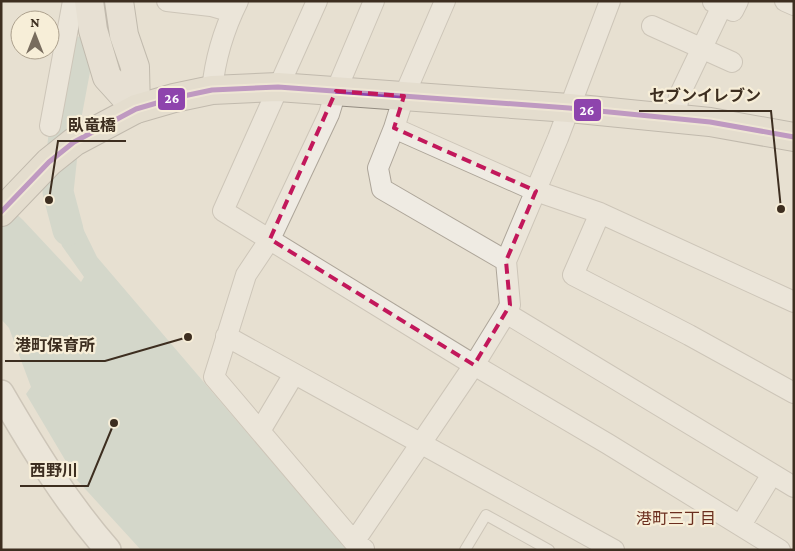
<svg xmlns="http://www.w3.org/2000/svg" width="795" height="551" viewBox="0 0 795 551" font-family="'Crimson Pro','Noto Sans JP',serif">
<rect width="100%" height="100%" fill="#e7e0d1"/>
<!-- water -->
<path fill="#bcccc2" d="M69,182L75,212L97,257L347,550H141L77,480L26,394L31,387L9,328L1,319V200L23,220L81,282L84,277L62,246L45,198Z"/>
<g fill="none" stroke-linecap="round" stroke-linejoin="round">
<!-- river -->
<path stroke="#bcccc2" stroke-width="31" d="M68,230L58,192L66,116L78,52"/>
<defs>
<path id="service" d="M465,550L486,515L549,550"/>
<path id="minor" d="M167,1L211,6L232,12
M317,1L223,211L474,365L608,444L780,550
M785,1L794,5
M713,2L733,11L738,1
M652,26L732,62
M212,90C215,59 224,29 238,1
M675,118L679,96L722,6
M50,126L73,1
M394,128L536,191L600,213L794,302
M600,213L573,275L689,335L794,393
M506,261L558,138L610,1
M506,313L794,487
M226,336L614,550
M260,431L294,374
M741,525L772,474
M354,542L474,365L506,313L510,305L506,261L382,189L378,168L394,128L404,96L445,1
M364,549L354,542L214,377L246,275L270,239L329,114L336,91L374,1"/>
<path id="tertiary" d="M1,393C33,448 66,502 108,550"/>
<path id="primary" d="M89,1L93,30L107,77L136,109
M119,1L124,35L135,67L136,109"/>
<path id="trunk" d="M1,212L49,162L74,142L136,109L174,98L212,90L278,87L569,108L710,122L794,137"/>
</defs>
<!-- service casing -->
<use href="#service" stroke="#ada599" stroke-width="12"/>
<!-- minor casing -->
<use href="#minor" stroke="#ada599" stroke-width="22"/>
<!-- tertiary casing -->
<use href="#tertiary" stroke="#ada599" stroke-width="28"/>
<!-- primary casing -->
<use href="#primary" stroke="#928b80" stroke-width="30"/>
<!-- trunk casing -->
<use href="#trunk" stroke="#928b80" stroke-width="30"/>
<!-- service -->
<use href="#service" stroke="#efebe3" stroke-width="10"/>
<!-- minor -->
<use href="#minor" stroke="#efebe3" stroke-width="20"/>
<!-- tertiary -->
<use href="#tertiary" stroke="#efebe3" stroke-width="25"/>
<!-- primary -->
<use href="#primary" stroke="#e6e1d4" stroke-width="28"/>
<!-- trunk -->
<use href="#trunk" stroke="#e0d9cb" stroke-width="28"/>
<defs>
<path id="bus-1" d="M1,212L49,162L74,142L136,109L174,98L212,90L278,87L569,108L710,122L794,137"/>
</defs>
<!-- bus-1 casing -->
<use href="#bus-1" stroke="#f7eed8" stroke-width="9"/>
<!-- bus-1 -->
<use href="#bus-1" stroke="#8e44ad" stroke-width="5"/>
</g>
<!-- marked area -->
<path d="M0 0H795V551H0ZM336,91L404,96L394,128L536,191L506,261L510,305L474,365L270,239Z" fill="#e7e0d1" fill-opacity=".55" fill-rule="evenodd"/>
<path fill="none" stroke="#c2185b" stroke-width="4" stroke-dasharray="10 6" stroke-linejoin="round" d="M336,91L404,96L394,128L536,191L506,261L510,305L474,365L270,239Z"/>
<g text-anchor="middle" stroke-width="4.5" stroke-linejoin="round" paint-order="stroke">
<!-- neighbourhood labels -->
<g font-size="16" fill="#6b2e1e" stroke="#f7eed8">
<text x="676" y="524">港町三丁目</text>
</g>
</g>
<!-- callouts -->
<path fill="none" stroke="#3d2e20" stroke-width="2" d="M781 209L771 111H639M49 200L58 141H126M188 337L105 361H5M114 423L88 486H20"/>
<g fill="#3d2e20" stroke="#f7eed8" stroke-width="2">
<circle cx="781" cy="209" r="5"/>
<circle cx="49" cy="200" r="5"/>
<circle cx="188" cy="337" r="5"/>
<circle cx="114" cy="423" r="5"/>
</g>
<g font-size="16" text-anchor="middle" font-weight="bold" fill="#3d2e20" stroke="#f7eed8" stroke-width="4.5" stroke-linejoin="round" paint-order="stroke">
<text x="705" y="101">セブンイレブン</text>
<text x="92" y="131">臥竜橋</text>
<text x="55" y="351">港町保育所</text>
<text x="54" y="476">西野川</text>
</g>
<g stroke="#f7eed8" stroke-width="2">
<rect x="157" y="87" width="29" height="24" rx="5" fill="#8e44ad"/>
<rect x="573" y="98" width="29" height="24" rx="5" fill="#8e44ad"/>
</g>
<g font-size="14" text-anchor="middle" font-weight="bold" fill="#fff">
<text x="172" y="103">26</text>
<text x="587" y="115">26</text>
</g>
<!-- border -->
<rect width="795" height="551" fill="none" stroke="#3d2e20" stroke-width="5"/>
<!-- north arrow -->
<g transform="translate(35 35)"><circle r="24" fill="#f7eed8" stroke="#ada18e"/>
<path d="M0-4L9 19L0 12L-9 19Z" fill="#786c5e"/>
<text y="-8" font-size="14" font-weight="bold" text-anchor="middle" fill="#3d2e20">N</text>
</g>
</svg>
